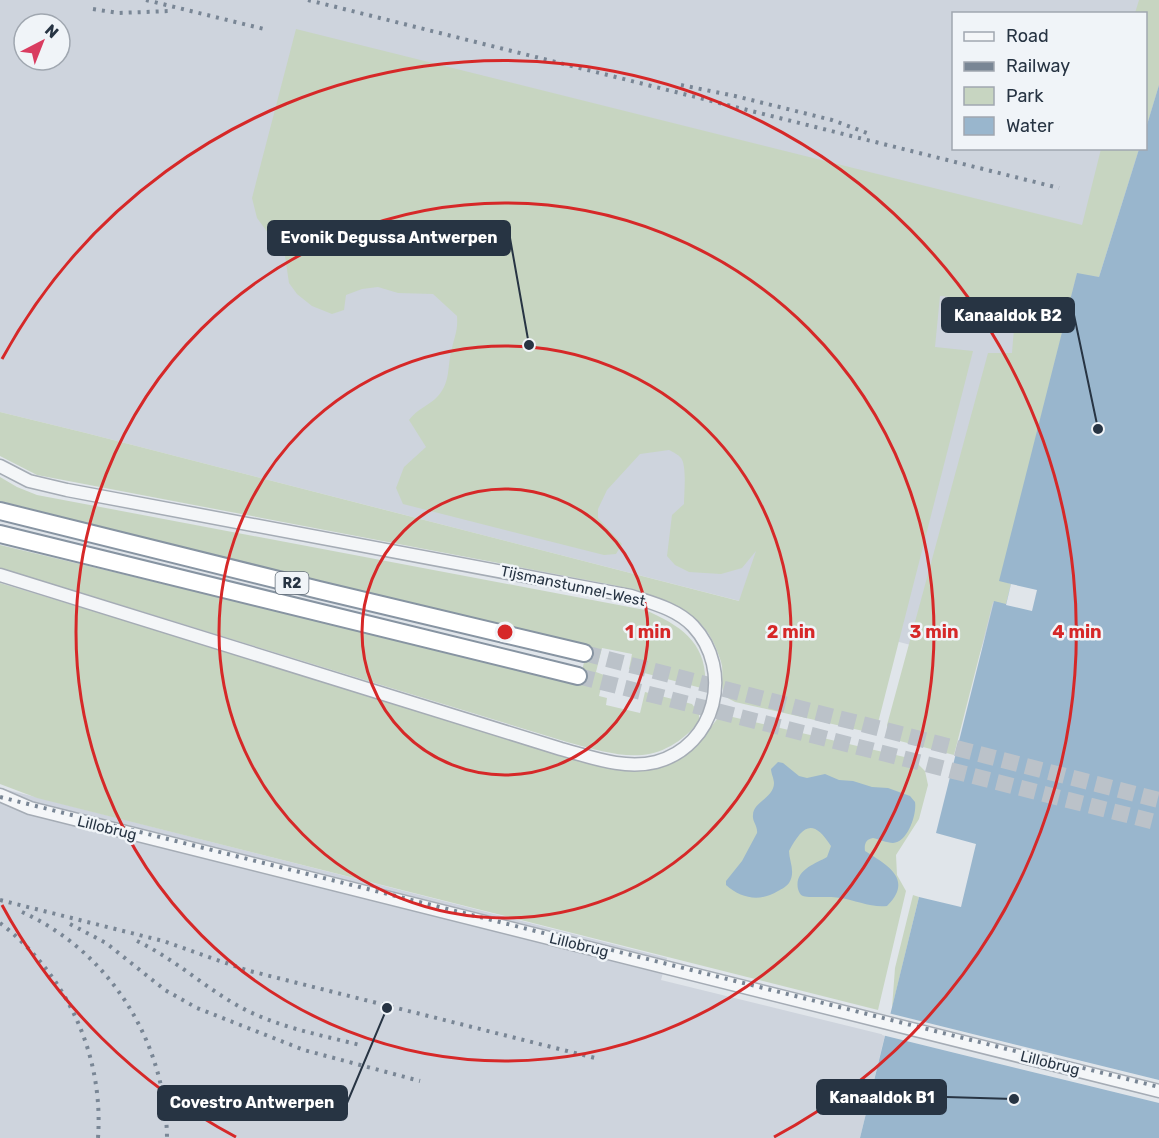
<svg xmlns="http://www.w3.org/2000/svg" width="1159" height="1138" viewBox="0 0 1159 1138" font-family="Rubik,sans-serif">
<rect width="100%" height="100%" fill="#e0e5ea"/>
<!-- built -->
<path fill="#ced4dd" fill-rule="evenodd" d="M0,0H1159V85L1146,128V14H954V148L1139,149L977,662L86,433L0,412ZM24,24H60V60H24Z
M0,788L667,958L661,980L885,1035L860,1138H0Z"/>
<!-- green -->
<path fill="#c7d5c1" d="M1139,0H1159V85L1146,128V14L1135,13Z
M296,29L1082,225L1101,149H1139L1099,277L1077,274L1000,580L1011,584L1006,605L993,602L954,755L896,740L888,733L887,725L988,353H1012L1016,303L940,296L935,347L973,351L878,723L872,733L735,702C732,700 726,698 724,694C721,686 723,674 722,666C721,660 718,654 716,648C700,606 652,594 613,585L37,475L0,456V412L86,433L739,601L756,551L742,568L721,574L689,572L675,565L667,556L672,515L684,504C684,494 687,466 681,458C679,455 673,452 669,450L640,454L607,490L598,509V518L622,544L616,554L604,555L403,504L396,488L404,467L426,447L409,420C418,408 429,406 438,396C451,382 447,365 452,348C455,335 458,330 457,316L433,294L398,293L378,287L362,289L346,295L344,310L332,314L312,306L297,294L289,283L285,256L257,218L252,198Z
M0,477L17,487L37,495L645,610C682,626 709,644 705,689L629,669L632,654L602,648L596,672L604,675L599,696L607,698L606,705L640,713L645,692L692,704L699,713V722C657,770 620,756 567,742L0,568V545L579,683L587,650L0,501Z
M0,583L618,769C650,772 680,767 701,741C707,733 712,725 718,718L724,715L913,759L925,771L928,785L919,819L896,855L897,875L906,891L878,1010L37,798L0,784Z
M913,895L919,897L892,1008L895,968Z"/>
<!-- water -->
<path fill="#99b6cd" d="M1159,85V1138H860L919,897L961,907L976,844L936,833L994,601L1006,604L1011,584L999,581L1077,273L1099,277L1139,149L1146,148V128Z
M778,762L783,763L799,776L807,778L825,774L839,780L853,781L872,787L888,788L910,796L915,802C917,814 908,842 893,843C887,843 879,839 873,838C866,839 864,844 865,851C887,865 914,879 887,906C872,908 855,900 840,898C833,896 806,898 803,896C800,895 799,892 798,889C794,870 815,864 827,857L831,846C813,818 803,825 789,851C789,861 796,872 789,883C787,886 782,889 778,891C760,902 742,899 726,885V881L742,861L757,833C758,826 752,821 753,815C753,802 774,798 774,783C774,779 771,773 771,769Z"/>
<!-- pier -->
<path fill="#e0e5ea" d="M1011,584L1037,590L1032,611L1006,605Z
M888,1013L1159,1080V1103L882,1035Z"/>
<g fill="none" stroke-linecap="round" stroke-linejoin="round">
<!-- highway-tunnel -->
<path stroke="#bbc2c9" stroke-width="16" stroke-dasharray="16 8" stroke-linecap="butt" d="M584,653L1159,800
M578,676L1159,823"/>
<defs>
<path id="minor" d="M0,466L29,481L67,490L631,596C652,603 677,609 693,626C734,670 716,746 656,762C624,770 591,757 561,749L0,575
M0,795L30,808L58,815L1159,1091"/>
<path id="highway" d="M0,511L319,590L584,653
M0,534L578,676"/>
</defs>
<!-- minor casing -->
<use href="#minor" stroke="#a5acb5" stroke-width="15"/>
<!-- highway casing -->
<use href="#highway" stroke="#8794a2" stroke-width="20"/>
<!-- minor -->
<use href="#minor" stroke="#f4f6f8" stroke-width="12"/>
<!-- highway -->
<use href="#highway" stroke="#fff" stroke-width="16"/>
<!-- rail -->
<path stroke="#798695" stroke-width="4" stroke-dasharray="3 6" stroke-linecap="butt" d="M146,0L264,29
M308,0L1059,188
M93,9L118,13L170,11
M681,85L735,96L832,120L867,133
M0,797L1159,1087
M0,900L163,941L246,970L595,1058
M22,912C110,952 166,1042 167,1138
M0,923C66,974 104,1054 98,1138
M70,924L106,943L165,990L197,1008L304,1050L420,1081
M137,941C175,959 205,988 242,1008C278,1027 320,1035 360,1045"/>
</g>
<!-- distance rings -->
<g fill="none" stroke="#d62828" stroke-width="3">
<circle cx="505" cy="632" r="143"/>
<circle cx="505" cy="632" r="286"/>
<circle cx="505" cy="632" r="429"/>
<path d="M236 1137A572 572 0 0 1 2 905M2 359A572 572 0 1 1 774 1137"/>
</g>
<g text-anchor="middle" stroke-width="5" stroke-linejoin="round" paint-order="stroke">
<!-- shield labels -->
<rect fill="#f0f4f8" stroke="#636e79" stroke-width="1.5" x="275.5" y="572" width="33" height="22" rx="4.5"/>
<g font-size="14" font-weight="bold" fill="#273443">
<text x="292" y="588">R2</text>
</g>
<!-- street labels -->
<g font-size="15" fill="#273443" stroke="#f0f4f8">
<text transform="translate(573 586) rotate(12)" y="5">Tijsmanstunnel-West</text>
<text transform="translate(107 828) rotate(14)" y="5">Lillobrug</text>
<text transform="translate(579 945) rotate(14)" y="5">Lillobrug</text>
<text transform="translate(1050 1063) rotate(14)" y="5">Lillobrug</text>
</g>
</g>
<circle cx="505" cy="632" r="9" fill="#d62828" stroke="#f0f4f8" stroke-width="3"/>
<g font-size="18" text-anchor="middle" font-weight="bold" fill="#d62828" stroke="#f0f4f8" stroke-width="5" stroke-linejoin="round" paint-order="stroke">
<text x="648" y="638">1 min</text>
<text x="791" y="638">2 min</text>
<text x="934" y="638">3 min</text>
<text x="1077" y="638">4 min</text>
</g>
<!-- callouts -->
<path fill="none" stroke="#273443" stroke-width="2" d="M529 345L510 238M1098 429L1074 315M1014 1099L946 1097M387 1008L347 1103"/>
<g fill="#273443" stroke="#f0f4f8" stroke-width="2">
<circle cx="529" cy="345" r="6"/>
<circle cx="1098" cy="429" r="6"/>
<circle cx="1014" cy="1099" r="6"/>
<circle cx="387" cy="1008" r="6"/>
</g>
<g fill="#273443" stroke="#273443" stroke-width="2">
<rect x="268" y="221" width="242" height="34" rx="6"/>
<rect x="942" y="298" width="132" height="34" rx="6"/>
<rect x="817" y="1080" width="129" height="34" rx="6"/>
<rect x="158" y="1086" width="189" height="34" rx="6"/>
</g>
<g font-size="16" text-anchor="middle" font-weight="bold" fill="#fff">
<text x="389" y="243">Evonik Degussa Antwerpen</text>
<text x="1008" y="321">Kanaaldok B2</text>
<text x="882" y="1103">Kanaaldok B1</text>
<text x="252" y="1108">Covestro Antwerpen</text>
</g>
<!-- legend -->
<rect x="952" y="12" width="195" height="138" fill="#f0f4f8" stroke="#a0a7b0" stroke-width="1.5"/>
<rect x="964" y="32" width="30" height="9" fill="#f4f6f8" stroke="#a0a7b0" stroke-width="1.5"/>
<text x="1006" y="42" font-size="18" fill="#273443">Road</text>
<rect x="964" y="62" width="30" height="9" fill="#798695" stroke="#a0a7b0" stroke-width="1.5"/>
<text x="1006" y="72" font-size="18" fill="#273443">Railway</text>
<rect x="964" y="87" width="30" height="18" fill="#c7d5c1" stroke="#a0a7b0" stroke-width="1.5"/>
<text x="1006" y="102" font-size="18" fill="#273443">Park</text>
<rect x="964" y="117" width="30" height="18" fill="#99b6cd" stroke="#a0a7b0" stroke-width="1.5"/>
<text x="1006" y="132" font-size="18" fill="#273443">Water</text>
<!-- north arrow -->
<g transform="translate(42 42) rotate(42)"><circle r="28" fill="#f0f4f8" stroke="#a0a7b0" stroke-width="1.5"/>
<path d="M0-4.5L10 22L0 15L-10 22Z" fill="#d93c60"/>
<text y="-9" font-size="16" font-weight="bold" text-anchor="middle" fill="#273443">N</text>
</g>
</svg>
